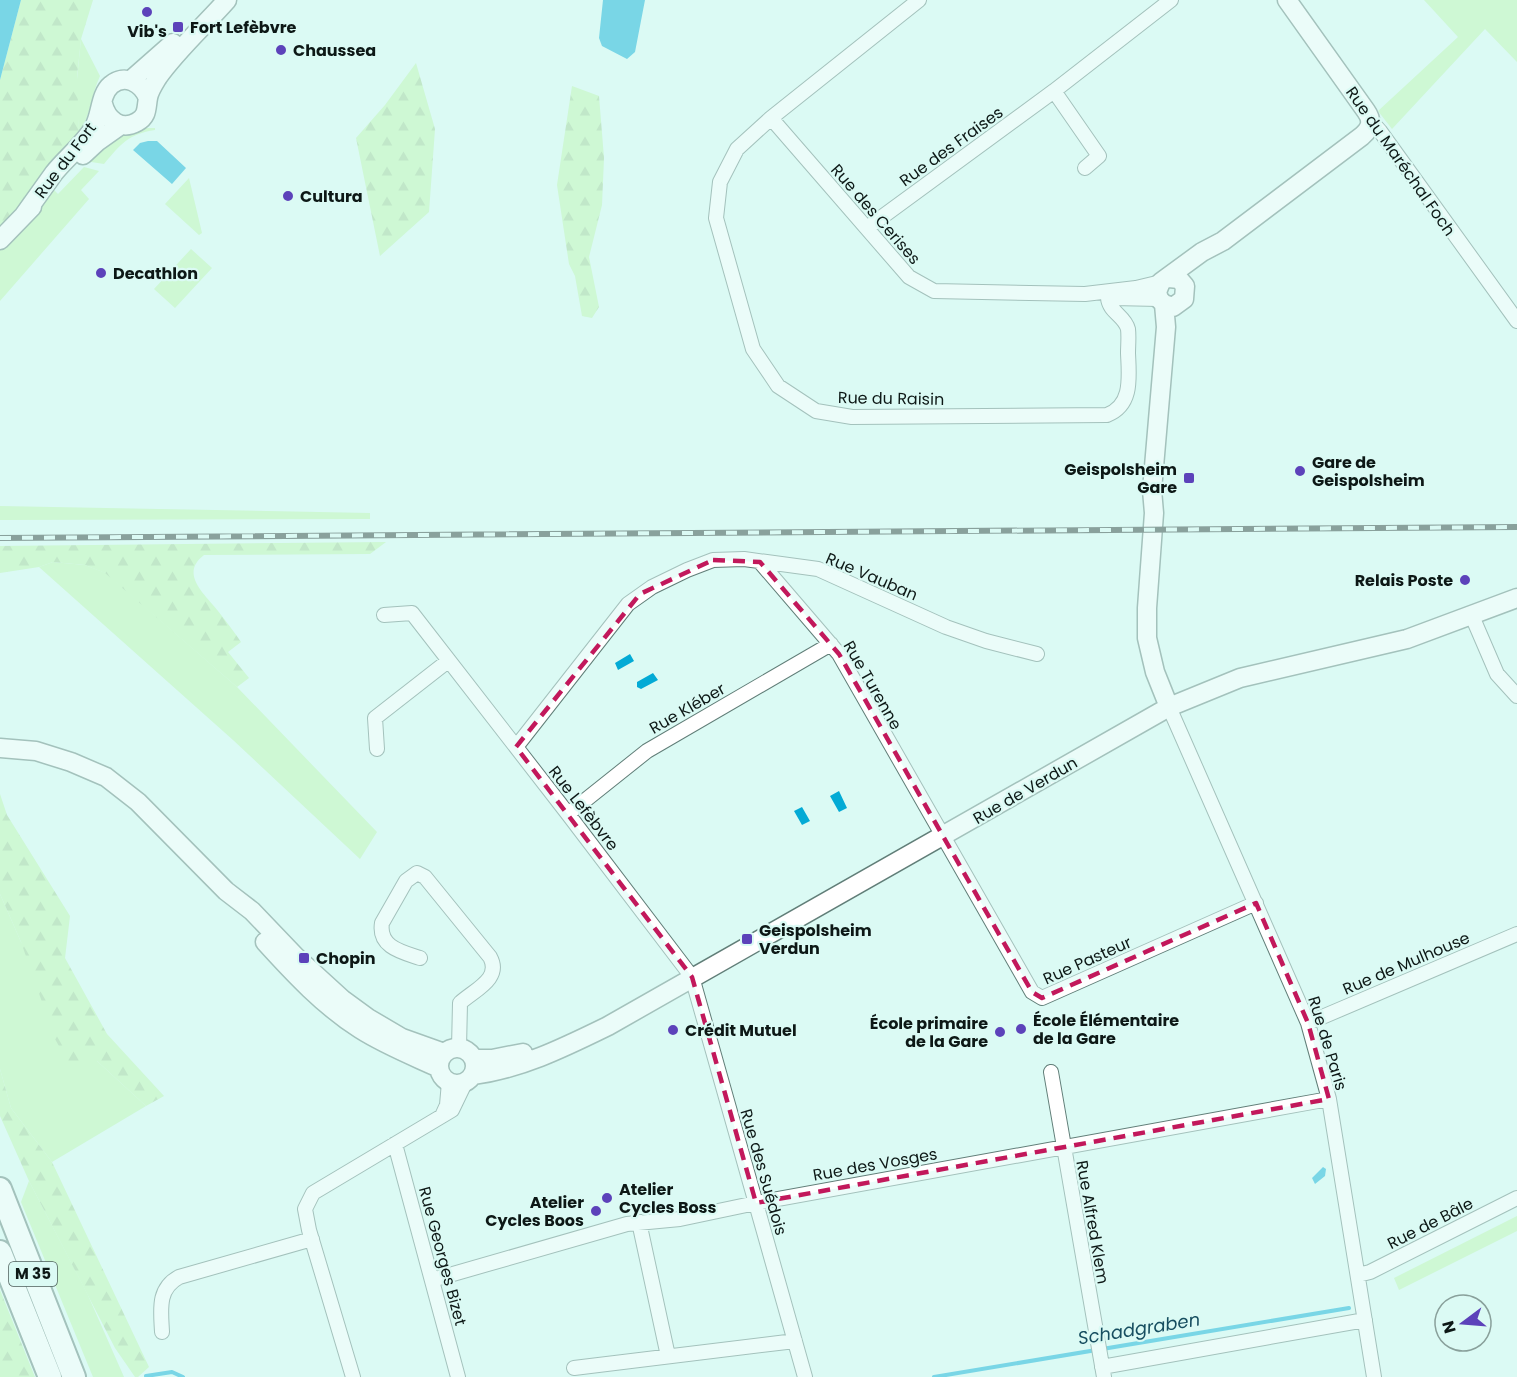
<svg xmlns="http://www.w3.org/2000/svg" width="1517" height="1377" viewBox="0 0 1517 1377" font-family="Poppins,sans-serif">
<defs>
<pattern id="forest-firs" width="22" height="20" patternUnits="userSpaceOnUse" patternTransform="scale(1.5)"><rect width="22" height="20" fill="#bef5ad"/><path d="M5 1l3.5 6h-7zM16 11l3.5 6h-7z" fill="#a2d194"/></pattern>
</defs>
<rect width="100%" height="100%" fill="#dbfaf4"/>
<!-- grass -->
<path fill="#bef5ad" d="M1424,0H1517V62L1485,29L1392,129L1378,111L1458,37Z
M81,39L100,76C91,95 91,115 79,133L76,89Z
M141,128H155V130C128,134 121,144 104,164L85,161L109,137Z
M84,167L99,171L81,190L89,199L0,301V250L54,190L58,194Z
M189,178L202,233L199,235L165,204Z
M191,249L212,268L175,308L154,289Z
M0,506L370,513V519L0,520Z
M53,562L85,565L106,573L237,687L377,832L360,859L233,740L39,567Z
M0,894L21,942L97,1061L146,1106L52,1162L11,1108L0,1069Z
M29,1181L87,1293L124,1377H93L21,1202Z
M1517,1216V1231L1399,1290L1394,1278Z"/>
<!-- forest -->
<path fill="url(#forest-firs)" d="M21,0H93L81,39L77,77L79,133L54,166L0,229V80Z
M416,63L435,129L429,212L380,256L356,138L385,105Z
M572,86L599,96L604,158L602,205L589,257L599,307L592,318L582,316L575,276L569,264L557,185Z
M386,542L370,554L204,555C179,574 205,594 218,611C226,621 234,632 241,642L228,652L249,678L237,687L105,573L85,565L53,562L39,567L0,573V546Z
M0,794L7,815L70,916L65,958L107,1034L164,1096L146,1106L97,1061L68,1062L55,1039L21,942L0,894Z
M0,1069L11,1108L52,1162L149,1367L138,1377H135L115,1348L29,1181L0,1116Z
M0,1290L35,1377H0Z"/>
<!-- water -->
<path fill="#03aad5" d="M0,0H21L0,80Z
M603,0H645L635,52L627,59L602,46L599,38Z
M148,141H157L186,168L172,184L133,150L140,143Z
M630,654L634,661L618,670L615,663Z
M653,673L658,680L641,689L637,687V682Z
M839,791L847,808L839,812L830,796Z
M802,807L810,821L802,825L794,811Z
M1323,1167L1326,1169L1325,1176L1315,1184L1312,1178Z"/>
<g fill="none" stroke-linecap="round" stroke-linejoin="round">
<!-- stream -->
<path stroke="#03aad5" stroke-width="4" d="M146,1376L172,1372L183,1377
M934,1377L1349,1308"/>
<defs>
<path id="minor" d="M919,0L771,118L737,149L720,182L716,218L753,349L778,386L816,411L852,417L1107,415C1133,405 1129,377 1128,353C1128,346 1129,337 1128,329C1125,316 1109,312 1108,298
M1054,91L1099,156L1085,168
M771,118L909,277L934,291L1085,294L1136,288L1161,282
M1371,121L1380,131L1517,321
M867,228L1054,91L1171,0
M1113,298L1159,299
M760,562L839,654L1032,992L1042,998L1256,903
M384,615L412,613L568,814L692,977L805,1377
M1472,616L1497,674L1517,696
M1169,707L1308,1023L1329,1099L1374,1377
M516,747L628,604L652,587L687,570L713,560L744,559L818,569L946,627L986,641L1037,654
M377,749L375,718L448,661
M568,814L647,751L831,644
M420,958C402,952 378,947 382,923L406,881L417,873L425,877L490,957C502,979 474,990 460,1003L459,1048
M1308,1023L1517,934
M1051,1072L1104,1377
M449,1082L447,1105L442,1116L452,1110L465,1083
M395,1144L458,1377
M639,1222L668,1356
M1358,1275L1370,1272L1517,1198
M432,1280L627,1224L680,1219L756,1203L1329,1099
M162,1332C161,1310 157,1289 179,1277L312,1239
M1102,1367L1365,1320
M574,1368L795,1341
M353,1377L309,1230L305,1209L313,1193L442,1116"/>
<path id="secondary" d="M131,80L173,43
M103,104C107,120 121,131 137,122C148,116 146,108 148,98C149,91 155,82 158,77C177,50 205,25 227,0
M83,155L97,142L121,125
M24,215C34,201 44,187 54,173C66,158 84,144 94,127C101,115 100,94 111,85C125,73 142,83 148,98
M0,240L32,207
M1169,278L1179,279L1185,286L1184,299L1173,307L1164,304L1159,299L1157,292L1161,282L1202,252L1223,241L1362,136C1371,128 1373,121 1366,111L1287,0
M1164,304L1166,327L1152,490L1154,513L1147,608V638L1155,672L1169,707
M0,748L36,751L71,762L106,777L138,802L226,891L252,911L296,957L342,999L368,1018L402,1038L444,1053
M265,942C294,974 324,1006 360,1029C385,1045 413,1056 439,1068
M439 1066a18 18 0 1 1 36 0a18 18 0 1 1-36 0Z
M474,1059H492L523,1053
M473,1075C521,1069 565,1047 608,1026L1169,707L1240,678L1407,639L1517,598"/>
<path id="trunk" d="M0,1189L74,1377
M0,1252L50,1377"/>
</defs>
<!-- minor casing -->
<use href="#minor" stroke="#617e78" stroke-width="16"/>
<!-- secondary casing -->
<use href="#secondary" stroke="#617e78" stroke-width="21"/>
<!-- trunk casing -->
<use href="#trunk" stroke="#617e78" stroke-width="26"/>
<!-- minor -->
<use href="#minor" stroke="#fff" stroke-width="14"/>
<!-- secondary -->
<use href="#secondary" stroke="#fff" stroke-width="18"/>
<!-- trunk -->
<use href="#trunk" stroke="#fff" stroke-width="22"/>
<defs>
<path id="rail" d="M0,538L1517,527"/>
</defs>
<!-- rail casing -->
<use href="#rail" stroke="#273532" stroke-width="6"/>
<!-- rail -->
<use href="#rail" stroke="#dbfaf4" stroke-width="4" stroke-dasharray="11" stroke-linecap="butt"/>
</g>
<!-- marked area -->
<path d="M0 0H1517V1377H0ZM713,560L760,562L839,654L1032,992L1042,998L1256,903L1308,1023L1329,1099L756,1203L692,977L516,747L640,594Z" fill="#dbfaf4" fill-opacity=".55" fill-rule="evenodd"/>
<path fill="none" stroke="#c2185b" stroke-width="4.5" stroke-dasharray="12 8" stroke-linejoin="round" d="M713,560L760,562L839,654L1032,992L1042,998L1256,903L1308,1023L1329,1099L756,1203L692,977L516,747L640,594Z"/>
<!-- markers -->
<g fill="#5c42ba" stroke="#dbfaf4" stroke-width="2">
<circle cx="147" cy="12" r="6"/>
<rect x="172" y="21" width="12" height="12" rx="3"/>
<circle cx="281" cy="50" r="6"/>
<circle cx="288" cy="196" r="6"/>
<circle cx="101" cy="273" r="6"/>
<circle cx="1300" cy="471" r="6"/>
<rect x="1183" y="472" width="12" height="12" rx="3"/>
<circle cx="1465" cy="580" r="6"/>
<rect x="741" y="933" width="12" height="12" rx="3"/>
<rect x="298" y="952" width="12" height="12" rx="3"/>
<circle cx="1021" cy="1029" r="6"/>
<circle cx="673" cy="1030" r="6"/>
<circle cx="1000" cy="1032" r="6"/>
<circle cx="607" cy="1198" r="6"/>
<circle cx="596" cy="1211" r="6"/>
</g>
<g text-anchor="middle" stroke-width="4.5" stroke-linejoin="round" paint-order="stroke">
<!-- shield labels -->
<rect fill="#dbfaf4" stroke="#4b5c59" stroke-width="1.5" x="9" y="1262" width="48" height="24" rx="4.5"/>
<g font-size="15" font-weight="bold" fill="#0d1816">
<text x="33" y="1279">M 35</text>
</g>
<!-- poi labels -->
<g font-size="16" font-weight="bold" fill="#0d1816" stroke="#dbfaf4" text-anchor="start">
<text x="190" y="33">Fort Lefèbvre</text>
<text x="147" y="37" text-anchor="middle">Vib's</text>
<text x="293" y="56">Chaussea</text>
<text x="300" y="202">Cultura</text>
<text x="113" y="279">Decathlon</text>
<text x="1312" y="468">Gare de<tspan x="1312" dy="18">Geispolsheim</tspan></text>
<text x="1177" y="475" text-anchor="end">Geispolsheim<tspan x="1177" dy="18">Gare</tspan></text>
<text x="1453" y="586" text-anchor="end">Relais Poste</text>
<text x="759" y="936">Geispolsheim<tspan x="759" dy="18">Verdun</tspan></text>
<text x="316" y="964">Chopin</text>
<text x="1033" y="1026">École Élémentaire<tspan x="1033" dy="18">de la Gare</tspan></text>
<text x="988" y="1029" text-anchor="end">École primaire<tspan x="988" dy="18">de la Gare</tspan></text>
<text x="685" y="1036">Crédit Mutuel</text>
<text x="619" y="1195">Atelier<tspan x="619" dy="18">Cycles Boss</tspan></text>
<text x="584" y="1208" text-anchor="end">Atelier<tspan x="584" dy="18">Cycles Boos</tspan></text>
</g>
<!-- street labels -->
<g font-size="16" fill="#0d1816" stroke="#dbfaf4">
<text transform="translate(951 146) rotate(-36)" y="6">Rue des Fraises</text>
<text transform="translate(65 160) rotate(-53)" y="6">Rue du Fort</text>
<text transform="translate(1401 161) rotate(55)" y="6">Rue du Maréchal Foch</text>
<text transform="translate(876 214) rotate(49)" y="6">Rue des Cerises</text>
<text transform="translate(891 398) rotate(1)" y="6">Rue du Raisin</text>
<text transform="translate(872 576) rotate(23)" y="6">Rue Vauban</text>
<text transform="translate(873 685) rotate(60)" y="6">Rue Turenne</text>
<text transform="translate(687 708) rotate(-30)" y="6">Rue Kléber</text>
<text transform="translate(1025 790) rotate(-30)" y="6">Rue de Verdun</text>
<text transform="translate(584 808) rotate(52)" y="6">Rue Lefèbvre</text>
<text transform="translate(1087 960) rotate(-24)" y="6">Rue Pasteur</text>
<text transform="translate(1406 963) rotate(-23)" y="6">Rue de Mulhouse</text>
<text transform="translate(1328 1043) rotate(73)" y="6">Rue de Paris</text>
<text transform="translate(875 1164) rotate(-10)" y="6">Rue des Vosges</text>
<text transform="translate(764 1172) rotate(74)" y="6">Rue des Suédois</text>
<text transform="translate(1093 1222) rotate(80)" y="6">Rue Alfred Klem</text>
<text transform="translate(1430 1223) rotate(-27)" y="6">Rue de Bâle</text>
<text transform="translate(443 1256) rotate(75)" y="6">Rue Georges Bizet</text>
</g>
<!-- water labels -->
<g font-size="18" font-style="italic" fill="#174e60" stroke="#dbfaf4">
<text transform="translate(1139 1329) rotate(-9)" y="6">Schadgraben</text>
</g>
</g>
<!-- north arrow -->
<g transform="translate(1463 1323) rotate(254)"><circle r="28" fill="#dbfaf4" stroke="#89a09b" stroke-width="1.5"/>
<path d="M0-4.5L10 22L0 15L-10 22Z" fill="#5c42ba"/>
<text y="-9" font-size="16" font-weight="bold" text-anchor="middle" fill="#0d1816">N</text>
</g>
</svg>
